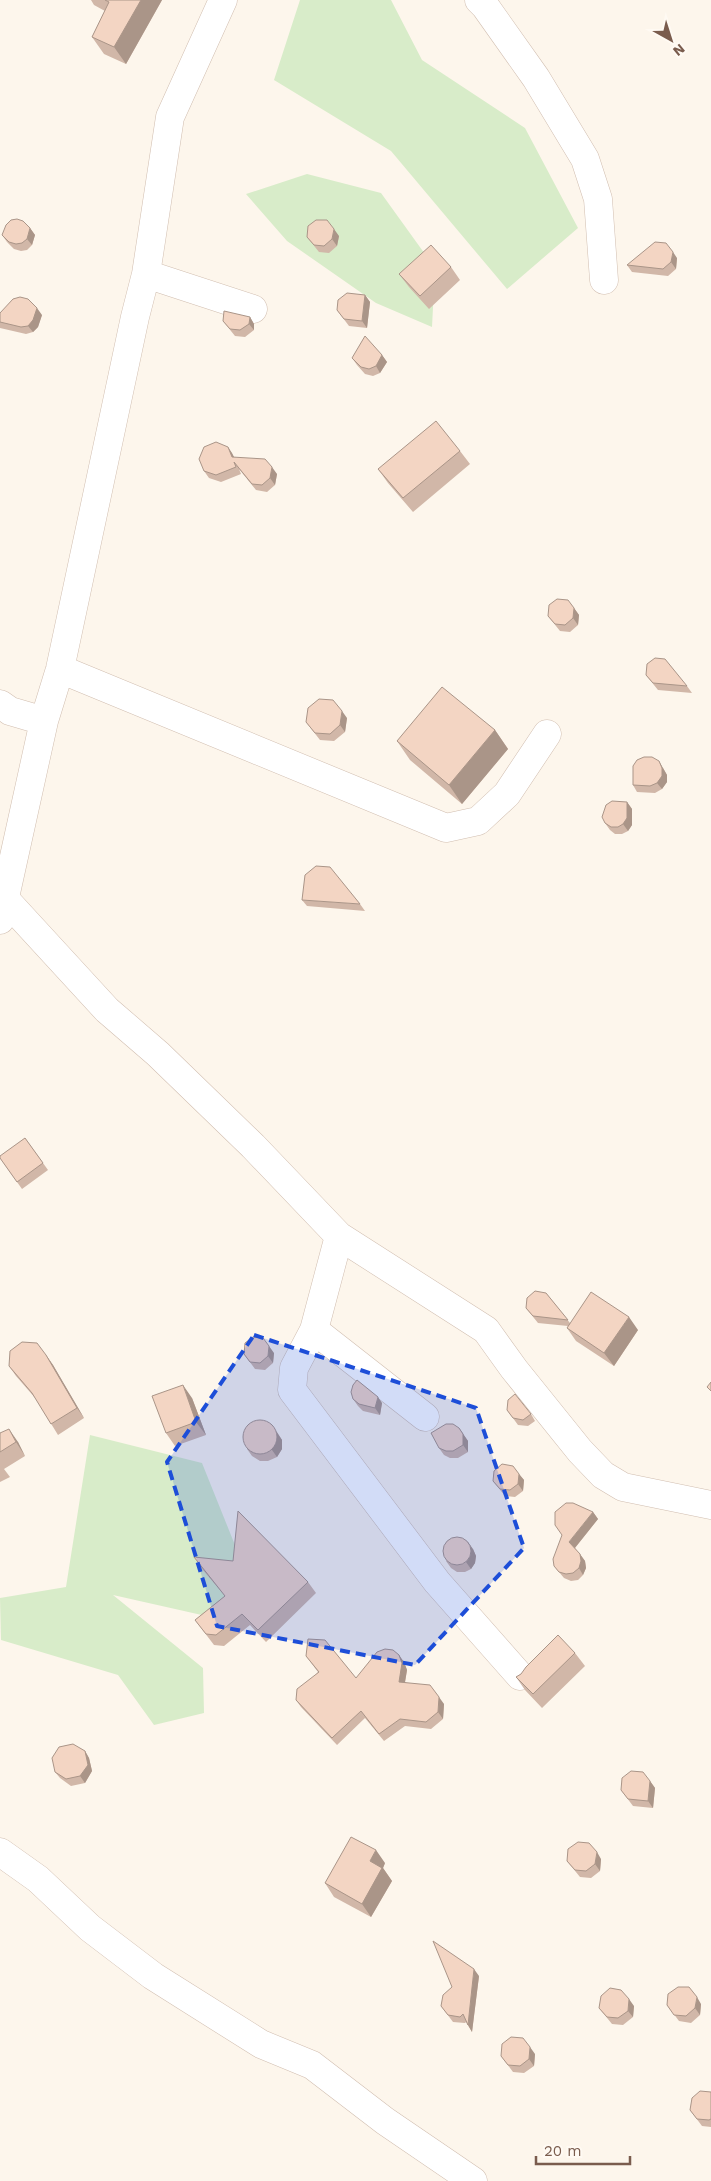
<svg xmlns="http://www.w3.org/2000/svg" width="711" height="2181" viewBox="0 0 711 2181" font-family="'Work Sans',sans-serif">
<rect width="100%" height="100%" fill="#fdf6ec"/>
<!-- green -->
<path fill="#d8ecc9" d="M300,0H391L422,60L525,128L578,228L507,289L391,151L274,80Z
M307,174L381,193L435,268L432,327L376,303L287,241L246,194Z
M90,1435L202,1463L243,1565L215,1618L113,1595L203,1668L204,1713L154,1725L118,1675L1,1640L0,1598L66,1587Z"/>
<g fill="none" stroke-linecap="round" stroke-linejoin="round">
<defs>
<path id="minor" d="M479,0L485,6L536,78L585,159L598,199L604,280
M146,274L253,309
M60,669L446,828L478,821L507,794L547,734
M0,704L10,711L44,721
M5,899L107,1010L158,1054L253,1146L339,1236L486,1330L514,1369L580,1451L603,1475L623,1487L711,1505
M0,920L44,721L60,669L135,317L146,274L170,117L223,0
M339,1236L314,1330L294,1368L292,1390L437,1582L520,1676
M314,1330L425,1417
M0,1852L38,1879L90,1928L153,1976L261,2044L312,2065L385,2121L473,2181"/>
</defs>
<!-- minor casing -->
<use href="#minor" stroke="#d1beb0" stroke-width="29"/>
<!-- minor -->
<use href="#minor" stroke="#fff" stroke-width="28"/>
</g>
<!-- wall -->
<path fill="#d1b7a8" d="M91,0H162L126,64L104,54L92,37L105,11L94,5Z
M30,228L35,235L32,245L27,250L21,251L14,249L7,242L2,235Z
M339,236L337,246L329,253L319,252L307,237Z
M677,258L676,269L668,276L632,272L627,265Z
M451,267L460,280L429,309L409,287L399,274Z
M365,295L370,302L367,328L349,326L337,310Z
M0,313L42,315L38,327L33,332L26,334L0,328Z
M250,317L254,324V330L245,337L235,336L223,321Z
M382,355L387,362L380,373L373,376L365,374L357,365L352,358Z
M228,447L234,457L277,474L275,485L267,492L256,490L239,469L241,474L221,482L209,478L204,471Z
M460,451L470,464L413,512L388,483L378,469Z
M574,608L579,615L578,625L570,632L560,631L548,616Z
M646,675L687,686L692,693L658,690Z
M347,718L345,732L334,741L320,740L306,722Z
M495,730L508,749L462,804L410,760L397,741Z
M663,768L667,775V782L662,789L655,793L637,792L633,785Z
M627,802L632,809V825L628,831L622,834H615L610,830L605,823Z
M302,900L360,904L365,911L307,906Z
M25,1138L48,1170L22,1189L0,1158Z
M546,1293L570,1323L638,1330L614,1366L576,1341L567,1328L568,1326L538,1323L526,1308Z
M274,1353L273,1363L265,1370L255,1369L244,1354Z
M46,1355L53,1365L84,1418L58,1435L36,1399L16,1376L9,1366Z
M192,1398L206,1435L175,1446L166,1433Z
M353,1399L382,1403L380,1415L363,1411L358,1406Z
M507,1410L531,1414L535,1421L528,1426L518,1425Z
M459,1428L468,1441V1452L458,1458H450L444,1455L439,1448Z
M277,1432L282,1440V1449L277,1457L268,1461H260L252,1456L247,1449Z
M0,1433L18,1442L25,1456L4,1469L10,1477L0,1482Z
M519,1474L524,1480L523,1491L515,1497L505,1496L493,1481Z
M593,1512L598,1519L575,1548L585,1561L586,1568L583,1575L578,1580L571,1581L564,1578L554,1566Z
M473,1549L476,1556L475,1563L471,1569L465,1572H457L451,1568L446,1561Z
M194,1557L308,1582L316,1593L266,1642L250,1625L224,1646L214,1645L195,1620L225,1596L202,1569Z
M575,1653L585,1666L542,1708L525,1690L516,1677L521,1674Z
M306,1656L356,1678L404,1662L407,1670L405,1682L444,1704L443,1719L431,1729L405,1726L384,1741L365,1718L337,1745L301,1707L296,1700L318,1672Z
M85,1751L89,1758L92,1771L85,1783L71,1786L60,1778L55,1772Z
M650,1781L655,1788L653,1808L633,1806L621,1790Z
M601,1859L600,1871L591,1878L580,1877L567,1861Z
M385,1863L383,1868L392,1881L371,1917L334,1897L325,1883Z
M479,1976L472,2032L466,2022L465,2023L453,2022L441,2006Z
M701,2004L700,2015L691,2023L679,2021L667,2005Z
M634,2006L633,2017L623,2025L612,2024L599,2008Z
M535,2054L534,2066L524,2073L513,2072L501,2056Z
M711,2092V2127L702,2126L690,2110Z"/>
<!-- shaded-wall -->
<path fill="#aa9588" d="M141,0H162L126,64L114,47Z
M30,228L35,235L32,245L27,239Z
M334,229L339,236L337,246L332,239Z
M673,252L677,258L676,269L671,262Z
M365,295L370,302L367,328L362,321Z
M37,308L42,315L38,327L33,332L28,326Z
M250,317L254,324V330L249,324Z
M382,355L387,362L380,373L376,366Z
M228,447L232,453L237,463L232,457Z
M272,467L277,474L275,485L270,478Z
M574,608L579,615L578,625L573,618Z
M342,711L347,718L345,732L340,725Z
M495,730L508,749L462,804L449,785Z
M659,761L667,775V782L662,789L657,783Z
M627,802L632,809V825L628,831L623,824Z
M629,1317L638,1330L614,1366L604,1353Z
M269,1346L274,1353L273,1363L268,1356Z
M46,1355L53,1365L84,1418L77,1408Z
M183,1385L192,1398L206,1435L196,1422Z
M378,1397L382,1403L380,1415L375,1408Z
M272,1425L282,1440V1449L277,1457L272,1450Z
M459,1428L468,1441V1452L463,1445Z
M9,1429L18,1442L25,1456L16,1442Z
M519,1474L524,1480L523,1491L518,1484Z
M593,1512L598,1519L574,1549L569,1542Z
M468,1542L473,1549L476,1556L475,1563L471,1569L466,1562Z
M580,1554L585,1561L586,1568L583,1575L579,1568Z
M399,1655L404,1662L407,1670L404,1688L399,1682Z
M439,1697L444,1704L443,1719L438,1712Z
M85,1751L89,1758L92,1771L85,1783L80,1776Z
M650,1781L655,1788L653,1808L648,1801Z
M376,1850L385,1863L383,1868L392,1881L371,1917L362,1904L370,1861Z
M597,1852L601,1859L600,1871L595,1864Z
M474,1969L479,1976L472,2032L468,2025Z
M697,1997L701,2004L700,2015L695,2008Z
M629,1999L634,2006L633,2017L628,2011Z
M530,2047L535,2054L534,2066L529,2059Z"/>
<!-- building -->
<path fill="#f3d5c3" stroke="#aa9588" d="M105,0H141L114,47L92,37L109,2Z
M17,219L23,221L30,228L27,239L22,243L16,244L9,242L2,235L6,225L11,220Z
M316,220H327L334,229L332,239L324,246L314,245L307,237L308,226Z
M655,242L666,243L673,252L671,262L663,269L627,265Z
M431,245L451,267L420,296L399,274Z
M347,293L365,295L362,321L344,319L337,310L338,300Z
M20,297L28,299L37,308L33,320L28,326L21,327L0,322V313L13,299Z
M224,311L250,317L249,324L240,330L230,329L223,321Z
M365,336L382,355L376,366L369,369L361,367L352,358Z
M436,421L460,451L403,498L378,469Z
M216,442L228,447L232,457L265,459L272,467L270,478L262,485L252,484L234,462L236,467L216,475L204,471L199,459L204,447Z
M557,599L568,600L574,608L573,618L565,625L555,624L548,616L549,605Z
M655,658L665,659L687,686L653,683L646,675L647,664Z
M442,687L495,730L449,785L397,741Z
M319,699L333,700L342,711L340,725L330,734L315,733L306,722L308,708Z
M644,757H652L659,761L662,768V776L657,783L650,786L633,785V766L637,760Z
M612,801L627,802V818L623,824L618,827H611L605,823L602,817L606,805Z
M316,866L330,867L360,904L302,900L305,875Z
M25,1138L43,1163L17,1182L0,1158V1156Z
M535,1291L546,1293L568,1320L533,1316L526,1308L527,1298Z
M591,1292L629,1317L604,1353L567,1328Z
M253,1337L263,1338L269,1346L268,1356L260,1363L250,1362L244,1354L245,1343Z
M22,1342L37,1343L46,1355L77,1408L51,1424L32,1393L9,1366L10,1351Z
M357,1380L378,1397L375,1408L359,1404L353,1399L351,1392L353,1385Z
M711,1382V1391L707,1387Z
M183,1385L196,1422L166,1433L152,1396Z
M515,1394L531,1414L523,1420L513,1418L507,1410L508,1400Z
M243 1437a17 17 0 1 1 34 0a17 17 0 1 1-34 0Z
M446,1424H453L459,1428L463,1434V1445L453,1451H446L439,1448L431,1433Z
M9,1429L16,1442L0,1452V1433Z
M502,1464L513,1466L519,1474L518,1484L510,1490L500,1489L493,1481L494,1471Z
M566,1503H573L593,1512L569,1542L580,1554L581,1561L579,1568L573,1573L566,1574L559,1572L554,1566L553,1559L562,1535L555,1525V1512Z
M238,1511L308,1582L258,1630L242,1614L216,1635L206,1634L195,1620L225,1596L194,1557L233,1561Z
M443 1551a14 14 0 1 1 28 0a14 14 0 1 1-28 0Z
M558,1635L575,1653L533,1694L516,1677L521,1674L526,1667Z
M308,1639L325,1640L356,1678L377,1652L385,1649L393,1650L399,1655L402,1663L399,1682L430,1685L439,1697L438,1712L426,1722L400,1719L379,1734L361,1711L332,1738L296,1700L297,1689L319,1672L306,1656Z
M73,1744L85,1751L88,1765L80,1776L66,1779L55,1772L52,1758L59,1747Z
M631,1771L643,1772L650,1781L648,1801L628,1799L621,1790L622,1778Z
M351,1837L376,1850L370,1861L382,1868L362,1904L325,1883Z
M578,1842L589,1843L597,1852L595,1864L586,1871L575,1870L567,1861L568,1849Z
M433,1941L474,1969L468,2025L463,2014L460,2017L448,2015L441,2006L443,1995L452,1987Z
M678,1987H689L697,1997L695,2008L686,2016L674,2015L667,2005L668,1994Z
M610,1988L621,1990L629,1999L628,2011L618,2018L607,2017L599,2008L601,1996Z
M511,2037L523,2038L530,2047L529,2059L520,2066L508,2065L501,2056L502,2044Z
M700,2091L711,2092V2119L709,2120L697,2119L690,2110L692,2098Z"/>
<!-- marked area -->
<path fill="#1d4ed8" fill-opacity="0.2" stroke="#1d4ed8" stroke-width="4" stroke-dasharray="10 6" stroke-linejoin="round" d="M254,1335L476,1408L524,1548L415,1665L217,1626L167,1462Z"/>
<!-- north arrow -->
<g transform="translate(671 40) rotate(141)" stroke="#fffaf3" stroke-width="4" paint-order="stroke">
<path d="M0-4L9 19L0 12L-9 19Z" fill="#7a5c4d"/>
<text y="-8" font-size="14" font-weight="bold" text-anchor="middle" fill="#7a5c4d">N</text>
</g>
<!-- scale -->
<path d="M536 2156v8h94v-8" fill="none" stroke="#7a5c4d" stroke-width="2.5"/>
<text x="544" y="2156" font-size="15" fill="#7a5c4d" stroke="#fffaf3" stroke-width="4" paint-order="stroke">20 m</text>
</svg>
